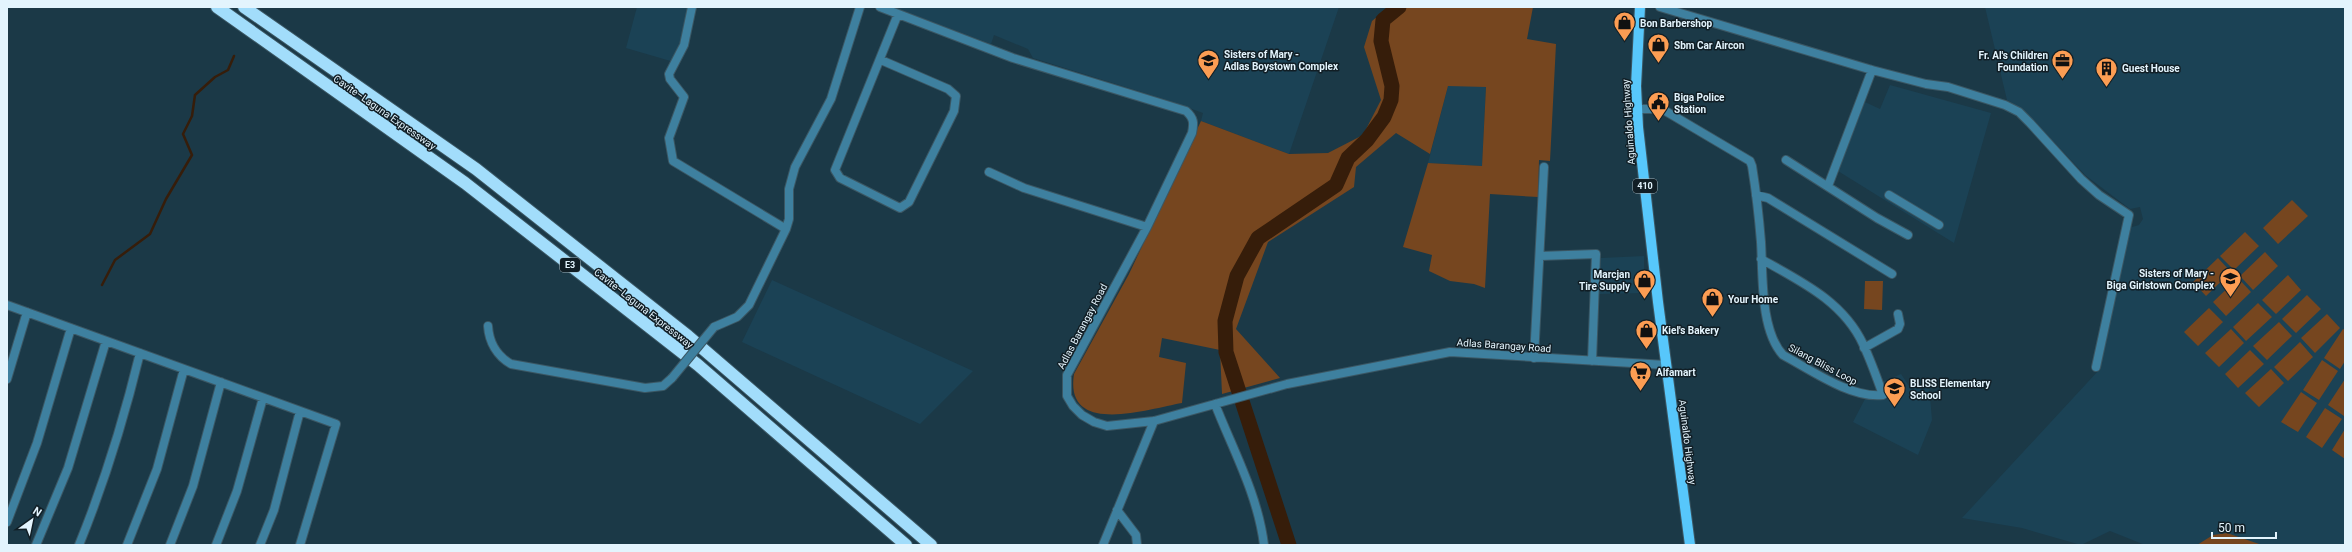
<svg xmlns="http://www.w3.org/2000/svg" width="2352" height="552" viewBox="0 0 2352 552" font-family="Roboto,sans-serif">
<rect width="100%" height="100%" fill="#1b3947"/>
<!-- built -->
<path fill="#1b4255" d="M637,7H690L683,38L674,62L626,48Z
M893,7H1339L1289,154L1201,121L1203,113L1170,101L1033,58L1028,49L994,35L991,44Z
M1985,7H2345V545H2145L2110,531L2081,545L2022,528L1962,518L2099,370L2129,228L2139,225L2143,219L2140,207L2130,209L2085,175L2034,121L2021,109L2007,100Z
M1890,85L1991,113L1954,243L1838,171L1865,102L1880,109Z
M1448,86H1486L1482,166L1428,163Z
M1644,256V293L1599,294L1601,258Z
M772,280L973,371L920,424L742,342Z
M1901,374L1909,386L1929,385L1932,420L1918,455L1853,422L1865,399L1885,397L1882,382Z"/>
<!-- green -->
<path fill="#76461f" d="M1389,7H1533L1527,39L1556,44L1550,161L1539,160L1538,197L1490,194L1485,288L1474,284L1450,281L1429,271L1432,255L1403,247L1428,163L1482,166L1486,87L1448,86L1430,154L1396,133L1356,167L1354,187L1268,242L1236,329L1280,378L1222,394L1220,350L1162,338L1159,357L1186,363L1182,403C1148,409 1064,437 1074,374L1129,274L1201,121L1289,154L1328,153L1363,135L1381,100L1364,47L1372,21Z
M2292,200L2308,216L2278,244L2263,228Z
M2245,232L2259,246L2234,270L2220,256Z
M2265,252L2278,266L2253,290L2240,276Z
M2218,258L2231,272L2206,296L2193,282Z
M2288,275L2301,290L2276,314L2262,300Z
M2238,278L2251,292L2226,316L2213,302Z
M1865,281H1883L1882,310L1864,309Z
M2307,295L2321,309L2296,333L2282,319Z
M2258,303L2272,317L2246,341L2233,327Z
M2209,308L2223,322L2198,346L2184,332Z
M2327,314L2340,328L2315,353L2301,338Z
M2279,322L2292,336L2267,360L2253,346Z
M2231,329L2244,343L2219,367L2205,353Z
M2343,329L2345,330V361L2340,369L2324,358Z
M2300,342L2313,357L2288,381L2274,367Z
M2250,350L2264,364L2238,388L2225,374Z
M2322,360L2338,371L2319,400L2303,390Z
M2271,369L2284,383L2259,407L2245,393Z
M2345,379V414L2344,416L2328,405Z
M2301,392L2317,403L2298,432L2281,422Z
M2325,408L2342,419L2322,448L2306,437Z
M2345,429V459L2332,450Z
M2227,533L2262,545H2197L2213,535Z"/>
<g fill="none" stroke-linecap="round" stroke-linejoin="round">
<!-- stream -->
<path stroke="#361d0a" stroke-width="2.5" d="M102,285L115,260L150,234L166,199L192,155L183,134L192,116L195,95L215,77L228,70L234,56"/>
<!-- river -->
<path stroke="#361d0a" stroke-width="15" d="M1289,545L1226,352L1225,321L1237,276L1258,238L1336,185L1348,158L1367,140L1384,117L1391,100L1392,86L1381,41L1383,20L1399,7"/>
<defs>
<path id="minor" d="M692,7L684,45L669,74L670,79L684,97L669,138L673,161L786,229
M880,7L1013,58L1186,111C1194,118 1194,123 1192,133L1147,227L1067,375V396L1073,406L1082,415L1094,422L1107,426L1154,421L1287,384L1450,352L1666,365
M1660,7L1872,70L1926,84L1948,87L2005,105L2019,112L2030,123L2081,179L2099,195L2129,215L2096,367
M881,60L948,89L956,96L954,111L909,202L900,208L840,178L835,170L898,14
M1637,109H1662L1750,161L1752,166C1756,191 1759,217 1761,242C1763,275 1760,330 1783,355C1811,370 1852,399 1883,395C1877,378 1871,361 1863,344C1843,301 1800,281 1761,259
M1786,160L1877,218L1908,235
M989,172L1024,188L1147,227
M1828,186L1872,70
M1756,195L1768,198L1892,274
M1889,195L1939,225
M1540,256L1596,254L1592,361
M7,305L336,424L300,545
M488,326C489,342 497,356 511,364L645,388L663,386L672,378
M714,327L737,317L749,305L786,229L789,219V189L795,167L831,99L860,7
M1864,348L1898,329L1900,324L1898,314
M1534,358L1544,167
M7,379L27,312
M1215,404C1233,450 1258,495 1264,545
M1117,510L1136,535L1137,545
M7,522L37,443L71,328
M36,545L68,468L106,341
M79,545C105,481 124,419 140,353
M127,545L157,469L184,369
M170,545L193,486L221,382
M216,545L237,491L263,398
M260,545L274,510L300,411
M1103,545L1154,421"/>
<path id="primary" d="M1640,7L1636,86L1638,127L1658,302L1690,545"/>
<path id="motorway" d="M217,7L465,183L698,365L906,545
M244,7L476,169L688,336L931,545"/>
</defs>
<!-- minor casing -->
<use href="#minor" stroke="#3b5764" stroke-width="10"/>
<!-- primary casing -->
<use href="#primary" stroke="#3b5764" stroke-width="12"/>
<!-- motorway casing -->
<use href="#motorway" stroke="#3b5764" stroke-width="14"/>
<!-- minor -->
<use href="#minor" stroke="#3e809f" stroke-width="8"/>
<!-- primary -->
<use href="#primary" stroke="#57c7fb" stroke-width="10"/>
<!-- motorway -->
<use href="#motorway" stroke="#a2ddfb" stroke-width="12"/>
<defs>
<path id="minor-bridge" d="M672,378L714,327"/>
</defs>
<!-- minor-bridge casing -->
<use href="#minor-bridge" stroke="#3b5764" stroke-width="10" stroke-linecap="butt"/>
<!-- minor-bridge -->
<use href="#minor-bridge" stroke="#3e809f" stroke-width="8"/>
</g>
<!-- icons -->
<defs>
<symbol id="shop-pin" viewBox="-11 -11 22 30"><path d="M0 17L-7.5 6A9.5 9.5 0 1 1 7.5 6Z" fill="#fc9d53" stroke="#111e25"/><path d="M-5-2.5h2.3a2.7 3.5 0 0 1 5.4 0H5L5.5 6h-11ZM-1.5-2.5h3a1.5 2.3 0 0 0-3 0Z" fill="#111"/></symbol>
<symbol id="school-pin" viewBox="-11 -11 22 30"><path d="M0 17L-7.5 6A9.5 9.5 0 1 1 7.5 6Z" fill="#fc9d53" stroke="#111e25"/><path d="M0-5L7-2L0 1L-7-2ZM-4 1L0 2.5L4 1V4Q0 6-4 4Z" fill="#111"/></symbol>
<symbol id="office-pin" viewBox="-11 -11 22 30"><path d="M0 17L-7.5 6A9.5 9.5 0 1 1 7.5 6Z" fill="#fc9d53" stroke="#111e25"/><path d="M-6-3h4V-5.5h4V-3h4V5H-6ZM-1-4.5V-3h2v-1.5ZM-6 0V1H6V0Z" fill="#111"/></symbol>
<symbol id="building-pin" viewBox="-11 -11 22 30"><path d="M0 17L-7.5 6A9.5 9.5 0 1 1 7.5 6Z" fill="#fc9d53" stroke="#111e25"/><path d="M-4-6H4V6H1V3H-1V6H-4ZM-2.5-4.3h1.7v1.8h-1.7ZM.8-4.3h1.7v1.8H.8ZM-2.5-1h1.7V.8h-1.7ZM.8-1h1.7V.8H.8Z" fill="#111"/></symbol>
<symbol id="civic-pin" viewBox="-11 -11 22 30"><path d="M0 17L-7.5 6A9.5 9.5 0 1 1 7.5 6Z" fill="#fc9d53" stroke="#111e25"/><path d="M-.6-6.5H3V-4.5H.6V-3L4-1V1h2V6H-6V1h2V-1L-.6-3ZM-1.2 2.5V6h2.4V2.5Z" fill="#111"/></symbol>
<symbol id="supermarket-pin" viewBox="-11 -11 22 30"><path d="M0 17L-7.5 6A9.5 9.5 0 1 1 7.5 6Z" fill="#fc9d53" stroke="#111e25"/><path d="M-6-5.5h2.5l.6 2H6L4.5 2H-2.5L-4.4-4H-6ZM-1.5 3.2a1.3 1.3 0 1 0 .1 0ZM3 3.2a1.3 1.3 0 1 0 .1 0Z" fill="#111"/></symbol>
</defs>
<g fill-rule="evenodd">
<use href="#shop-pin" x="1612" y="10" width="25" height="34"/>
<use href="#shop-pin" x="1646" y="32" width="25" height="34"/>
<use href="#school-pin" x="1196" y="48" width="25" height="34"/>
<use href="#office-pin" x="2050" y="48" width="25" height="34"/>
<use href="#building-pin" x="2094" y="56" width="25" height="34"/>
<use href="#civic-pin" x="1646" y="90" width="25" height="34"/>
<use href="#school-pin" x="2218" y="266" width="25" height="34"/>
<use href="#shop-pin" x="1632" y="268" width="25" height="34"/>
<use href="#shop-pin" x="1700" y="286" width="25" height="34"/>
<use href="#shop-pin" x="1634" y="318" width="25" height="34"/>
<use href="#supermarket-pin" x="1628" y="360" width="25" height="34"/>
<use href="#school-pin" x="1882" y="376" width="25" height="34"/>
</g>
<g text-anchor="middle" stroke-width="3" stroke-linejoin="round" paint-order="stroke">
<!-- shield labels -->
<g fill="#111e25" stroke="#a4b4bc" stroke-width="1">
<rect x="1633" y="179" width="24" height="14" rx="3"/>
<rect x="560" y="258" width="20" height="14" rx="3"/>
</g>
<g font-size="9" font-weight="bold" fill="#e3f4fd">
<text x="1645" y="189">410</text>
<text x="570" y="268">E3</text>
</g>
<!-- poi labels -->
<g font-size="10" font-weight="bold" fill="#e3f4fd" stroke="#111e25" text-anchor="start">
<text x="1640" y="27">Bon Barbershop</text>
<text x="1674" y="49">Sbm Car Aircon</text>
<text x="1224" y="58">Sisters of Mary -<tspan x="1224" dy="12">Adlas Boystown Complex</tspan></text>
<text x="2048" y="59" text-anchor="end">Fr. Al's Children<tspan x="2048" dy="12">Foundation</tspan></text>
<text x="2122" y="72">Guest House</text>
<text x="1674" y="101">Biga Police<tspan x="1674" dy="12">Station</tspan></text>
<text x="2214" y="277" text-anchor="end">Sisters of Mary -<tspan x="2214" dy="12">Biga Girlstown Complex</tspan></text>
<text x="1630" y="278" text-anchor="end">Marcjan<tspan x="1630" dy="12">Tire Supply</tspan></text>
<text x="1728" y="303">Your Home</text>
<text x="1662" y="334">Kiel's Bakery</text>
<text x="1656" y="376">Alfamart</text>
<text x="1910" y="387">BLISS Elementary<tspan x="1910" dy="12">School</tspan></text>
</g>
<!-- street labels -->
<g font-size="10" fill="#e3f4fd" stroke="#111e25">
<text transform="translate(385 112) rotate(35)" y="4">Cavite–Laguna Expressway</text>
<text transform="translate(1628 122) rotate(-94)" y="4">Aguinaldo Highway</text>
<text transform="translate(644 308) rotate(38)" y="4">Cavite–Laguna Expressway</text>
<text transform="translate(1082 326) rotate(-62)" y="4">Adlas Barangay Road</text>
<text transform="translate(1504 345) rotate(4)" y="4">Adlas Barangay Road</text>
<text transform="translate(1823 364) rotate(28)" y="4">Silang Bliss Loop</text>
<text transform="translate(1688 442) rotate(83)" y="4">Aguinaldo Highway</text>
</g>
</g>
<!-- border -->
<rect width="2352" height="552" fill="none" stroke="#e3f4fd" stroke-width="16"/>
<!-- north arrow -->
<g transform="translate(32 520) rotate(33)" stroke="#111e25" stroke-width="3" paint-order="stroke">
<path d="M0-3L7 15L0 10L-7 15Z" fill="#e3f4fd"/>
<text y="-6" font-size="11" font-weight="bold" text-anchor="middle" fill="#e3f4fd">N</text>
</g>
<!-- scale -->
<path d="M2212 532v6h64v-6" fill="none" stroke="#e3f4fd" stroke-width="2"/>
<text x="2218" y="532" font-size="12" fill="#e3f4fd" stroke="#111e25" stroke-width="3" paint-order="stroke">50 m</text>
</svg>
